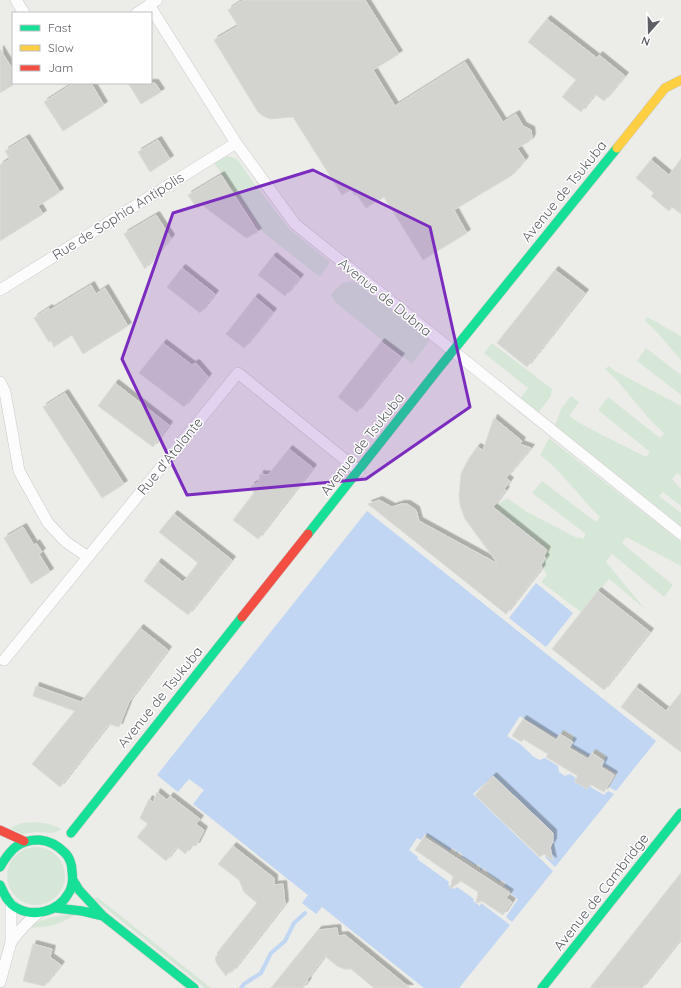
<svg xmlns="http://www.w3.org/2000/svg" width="681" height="988" viewBox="0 0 681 988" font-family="Quicksand,sans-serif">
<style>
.green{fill:#d7e7d7}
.water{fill:#c0d6f2}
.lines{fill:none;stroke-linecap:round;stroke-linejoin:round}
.stream{stroke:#c0d6f2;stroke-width:4}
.building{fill:#d3d3d0;stroke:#dbdbd7;filter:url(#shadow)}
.street-casing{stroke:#c9cac9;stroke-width:12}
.fast-casing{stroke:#c7c8c8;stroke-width:10}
.slow-casing{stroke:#c7c8c8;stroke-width:10}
.jam-casing{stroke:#c7c8c8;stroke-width:10}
.street{stroke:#fcfcfc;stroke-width:11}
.fast{stroke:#16e098;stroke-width:9}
.slow{stroke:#ffcf43;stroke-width:9}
.jam{stroke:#f24e42;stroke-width:9}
.marked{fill:#7b2cbf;fill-opacity:0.2;stroke:#7b2cbf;stroke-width:3;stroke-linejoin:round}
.labels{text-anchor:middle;stroke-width:3;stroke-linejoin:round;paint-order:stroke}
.street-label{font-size:14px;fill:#5d5f64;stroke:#fff}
</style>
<defs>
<filter id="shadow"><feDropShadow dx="3.5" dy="-3.5" stdDeviation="0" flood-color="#0004"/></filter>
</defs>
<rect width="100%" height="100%" fill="#ecece8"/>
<!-- green -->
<path class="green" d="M227,156L237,159L253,182L290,230L330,262L320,277L264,233L214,163Z
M354,281L430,340L412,364L335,302L331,294L342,283Z
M647,317L681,336V360L655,330L645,321Z
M492,343L552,389L551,396L538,413L520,399L528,388L484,353Z
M646,348L681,375V395L637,361Z
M609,366L615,371L681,406V476L677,473L672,479L681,489V506L663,492L659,496L681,513V526L555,425L561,409L571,396L579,402L569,416L581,424L646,457L650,452L598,410L608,397L660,438L664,433L651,421L615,378L605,369Z
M549,438L681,542V566L626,537L622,543L673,585L664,597L612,554L606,562L645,609L609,579L581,612L541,582L547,575L541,565L546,558L544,556L546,549L493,507L507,498L527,512L577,538L579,537L583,539L586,534L532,493L542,481L596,522L600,517C579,497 563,472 540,455Z
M34,822L49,824L60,828L61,830L53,833L36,832L22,834L10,828L22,823Z
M7 876a29 29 0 1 1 58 0a29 29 0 1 1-58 0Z
M97,897L211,988H205L94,899Z
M76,914C61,924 45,929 27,927C43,918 59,915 76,914Z"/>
<!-- water -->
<path class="water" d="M367,511L656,741L616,791L609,787L617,774L602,765L606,756L595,749L589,757L570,746L574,736L564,730L557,738L520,716L507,736L520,744L534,757L540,760L545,758L558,766L559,772L565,776L570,774L576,778L574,781L587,789L589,786L604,795L608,791L614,794L555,867L545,857L547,856L549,858C552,852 552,841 551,835L553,832L493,776L473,794L553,871L512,922L506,917L518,899L510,893L511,891L504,886L506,883L501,880L500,882L487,873V871L483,868L481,871L480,870L481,867L477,864L475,867V865L462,857L463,855L459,852L455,854L457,851L452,848L450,851L425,834L421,840L417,838L409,850L418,857L417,859L449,882L448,885L455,889L457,887L474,899L473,901L480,906L481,903L510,925L459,988H424L322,907L316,914L302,903L308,895L193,804L204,790L189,779L178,792L157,775Z
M536,583L573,613L546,647L509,618Z"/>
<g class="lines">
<!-- stream -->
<path class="stream" d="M241,988L244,984L261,973L271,953L285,941L294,923L305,913"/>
</g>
<!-- building -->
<path class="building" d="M243,0H365L399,54L373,70L395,106L465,62L503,122L516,114L523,126L531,130L532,137L530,141L517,148L525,160L511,176L454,210L467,233L423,260L384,197L366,208L357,195L355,196L351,190L342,195L293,117L270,119L263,116L258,112L214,40L238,26L228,10Z
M547,19L597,58L599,55L625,76L604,101L595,94L581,112L562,97L576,80L528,42Z
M0,49L13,70V85L0,93Z
M74,83H91L104,105L63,131L44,102Z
M128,83H155L161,92L141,104Z
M26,138L60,192L38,206L43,214L0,241V165L10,159L5,151Z
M158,140L170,159L150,172L138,152Z
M681,159V214L672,207L669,211L651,196L654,193L636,178L651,160L669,175Z
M221,175L258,232L246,238L202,205L197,208L188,195Z
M156,215L171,238L145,269L124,234Z
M273,256L300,278L285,296L258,275Z
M182,268L215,294L200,313L167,287Z
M555,270L585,293L527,367L497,343Z
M91,285L96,294L105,288L128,326L83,354L72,335L54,347L51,341L49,342L34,318L49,308L50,310Z
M255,297L273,312L244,348L226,334Z
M381,342L401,357L357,412L338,397Z
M163,343L192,365L196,363L208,377L184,407L139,373Z
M115,383L169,425L153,447L98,406Z
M65,393L124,484L102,498L43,407Z
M494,418L522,441L520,444L531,448L506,478L510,481L504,489L506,490L493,507L547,550L544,556L546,558L541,565L542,568L506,614L368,504L379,500L392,507L401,504H407L416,510L419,521L498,564L465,519L460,505L459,495L461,474L468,460L477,447L483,450Z
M289,449L313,468L258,539L233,520L254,493L251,486L259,482L260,474L268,475Z
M174,514L232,560L188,615L144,581L158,562L183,582L198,563L159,532Z
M23,527L34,545L36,543L42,552L39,554L50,572L31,584L4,538Z
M598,591L650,632L604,690L552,649Z
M140,628L168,650L129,702L119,727L109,724L60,787L32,764L75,711L33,696L36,686L81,702Z
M636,687L666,711L681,693V752L621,707Z
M523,719L556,740L560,734L573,742L569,748L588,759L592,753L604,761L601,767L614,775L604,792L590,784L587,789L574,781L578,776L546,757L548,754L523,739L522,742L512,736Z
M493,776L553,833V842L550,847L553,861L544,854L540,857L475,795Z
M157,792L167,800L170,796L200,819L196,824L204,830L196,846L192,845L185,854L177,847L166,861L137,837L148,824L140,818L149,799L153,802Z
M424,837L510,893L506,898L512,902L503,915L482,901L476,903L478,892L461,881L450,889L453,876L415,850Z
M233,846L274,878V885L283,884L285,904L232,972L230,971L226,976L217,964L215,958L218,954L217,953L257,903L244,892L239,880L218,864Z
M681,873V939L642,988H590Z
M337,928L338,936L345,935L410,988H374L351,969H344L337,966L325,956L307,980L308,981L303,988H271L318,930Z
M33,944L52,949L50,957L61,965L44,986L23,981Z"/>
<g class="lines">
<!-- street casing -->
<g class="street-casing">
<path id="street" d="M16,0L24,13
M149,5L236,143L295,224L681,534
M137,13L157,0
M0,290L236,143
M0,382L5,392L19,471L48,523L66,542L88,557
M4,660L238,373L359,471
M11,942C19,931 27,922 38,913
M0,982L11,942V904"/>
</g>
<!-- fast casing -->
<g class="fast-casing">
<path id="fast" d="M308,534L439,368L617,148
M71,833L242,617
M0,867C10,850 19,839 40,840C50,841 57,845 64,852C69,856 72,864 72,871C73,878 73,887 68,894C58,912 33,918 15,907C7,902 4,893 0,885
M73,880L79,890L103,916L194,988
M56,908L82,911L103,916
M542,988L681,813"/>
</g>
<!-- slow casing -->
<g class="slow-casing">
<path id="slow" d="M617,148L665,88L681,80"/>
</g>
<!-- jam casing -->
<g class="jam-casing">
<path id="jam" d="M242,617L308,534
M0,830L24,841"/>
</g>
<!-- street -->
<use href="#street" class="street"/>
<!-- fast -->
<use href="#fast" class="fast"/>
<!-- slow -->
<use href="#slow" class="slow"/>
<!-- jam -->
<use href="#jam" class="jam"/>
</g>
<!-- marked area -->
<path class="marked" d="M313,170L430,227L470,407L366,479L187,495L122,359L173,213Z"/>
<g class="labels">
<!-- street labels -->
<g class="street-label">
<text transform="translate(564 191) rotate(-51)" y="5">Avenue de Tsukuba</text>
<text transform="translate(118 216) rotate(-32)" y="5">Rue de Sophia Antipolis</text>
<text transform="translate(385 297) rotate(39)" y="5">Avenue de Dubna</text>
<text transform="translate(362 444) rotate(-52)" y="5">Avenue de Tsukuba</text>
<text transform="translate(170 456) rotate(-51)" y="5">Rue d'Atalante</text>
<text transform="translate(160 697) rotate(-51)" y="5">Avenue de Tsukuba</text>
<text transform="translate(601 892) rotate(-52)" y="5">Avenue de Cambridge</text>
</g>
</g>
<!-- legend -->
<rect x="12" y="12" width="140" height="72" fill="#ffffff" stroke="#bebfc1"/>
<rect x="20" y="25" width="20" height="6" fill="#16e098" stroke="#bebfc1"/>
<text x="48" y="32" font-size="12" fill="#5d5f64">Fast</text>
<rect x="20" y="45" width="20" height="6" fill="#ffcf43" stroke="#bebfc1"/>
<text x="48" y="52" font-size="12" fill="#5d5f64">Slow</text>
<rect x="20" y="65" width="20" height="6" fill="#f24e42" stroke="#bebfc1"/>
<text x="48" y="72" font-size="12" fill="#5d5f64">Jam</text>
<!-- north arrow -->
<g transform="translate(649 32) rotate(200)" stroke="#ffffff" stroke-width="3" paint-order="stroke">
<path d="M0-3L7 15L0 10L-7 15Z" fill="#5d5f64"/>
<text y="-6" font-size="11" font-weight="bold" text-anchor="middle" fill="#5d5f64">N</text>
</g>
</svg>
